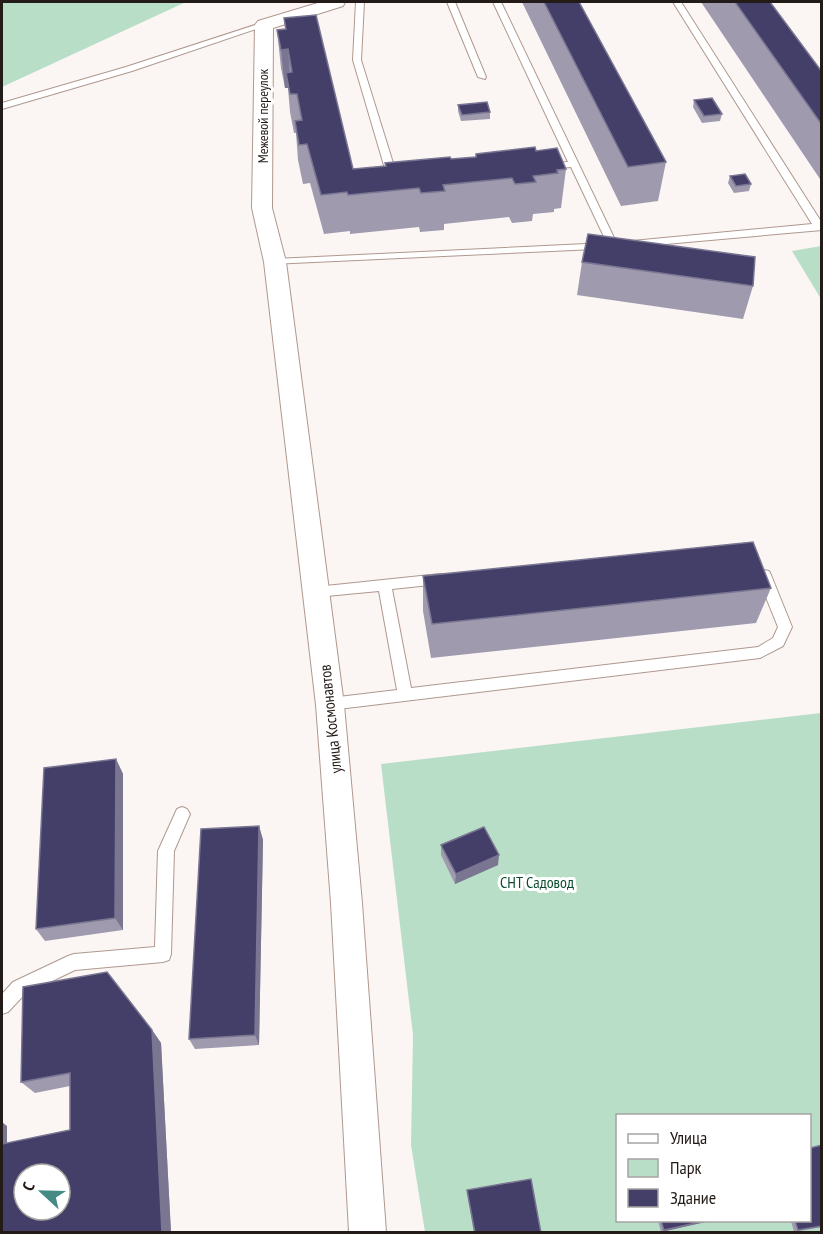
<svg xmlns="http://www.w3.org/2000/svg" width="823" height="1234" viewBox="0 0 823 1234" font-family="'PT Sans Narrow',sans-serif">
<style>
.green{fill:#b8dec7;fill-rule:evenodd}
.lines{fill:none;stroke-linecap:round;stroke-linejoin:round}
.service-casing{stroke:#af988e;stroke-width:2}
.minor-casing{stroke:#af988e;stroke-width:2}
.service{fill:#fff;fill-rule:evenodd}
.minor{fill:#fff;fill-rule:evenodd}
.wall{fill:#9f9aae}
.shaded-wall{fill:#7a7692}
.building{fill:#433f68;stroke:#7a7692;stroke-width:1.5;fill-rule:evenodd}
.labels{text-anchor:middle;stroke-width:6;stroke-linejoin:round;paint-order:stroke}
.far-street-label{font-size:14px;fill:#231b17;stroke:#fff}
.street-label{font-size:16px;fill:#231b17;stroke:#fff}
.park-label{font-size:16px;fill:#0d4c30;stroke:#fff}
</style>
<rect width="100%" height="100%" fill="#fbf6f4"/>
<!-- green -->
<path class="green" d="M2,2H186L2,87Z
M821,246H822L821,299L792,251Z
M821,713V1232H425L411,1145L413,1035L381,764ZM618,1116H810V1220H618Z"/>
<g class="lines">
<!-- service casing -->
<g class="service-casing">
<path id="service" d="M356,2H364L361,60L398,179L393,182L388,179L353,60Z
M447,2H455L486,77L485,79L478,77Z
M493,2H501L618,246L617,248L271,264V260L275,259L607,243L571,167L547,169L542,166L547,163L568,162Z
M673,2H681L822,223V230L632,247L627,244L632,241L812,224Z
M261,23L268,25L132,71L2,109V103L126,67Z
M764,570L769,571L771,575L792,627L783,646L760,658L330,710L325,708L323,704L325,700L330,698L397,690L379,591L316,597L311,596L309,592L311,588L316,587L440,574L445,575L447,579L445,583L440,584L392,589L411,688L758,647L773,638L778,627L757,575L759,571Z
M182,807L187,809L190,814L174,851L171,954L169,960L163,962L75,970L25,994L8,1012L2,1014V994L13,982L68,956L74,954L155,947L158,851L177,809Z"/>
</g>
<!-- minor casing -->
<g class="minor-casing">
<path id="minor" d="M321,2H345L343,6L273,28L272,208L286,262L344,705L362,903L386,1232H349L331,903L316,705L264,262L252,208L255,25L258,21Z"/>
</g>
<!-- service -->
<use href="#service" class="service"/>
<!-- minor -->
<use href="#minor" class="minor"/>
</g>
<!-- wall -->
<path class="wall" d="M522,2H579L666,162L658,201L621,206Z
M701,2H770L822,72V182Z
M284,18L353,169L476,157V154L536,151L566,169L561,208L554,209V212L533,214L532,221L512,223L509,217L444,224V230L420,232L419,227L350,234V231L324,234L310,183L303,184L298,160L296,133H294L290,112L288,88H285L281,68L277,30L285,29Z
M694,100L722,114L720,121L702,123L693,107Z
M458,105L490,112V119L461,121L458,111Z
M730,176L751,184L749,191L734,193L728,183Z
M582,262L753,286L743,319L577,295Z
M423,576L771,588L756,623L431,658L423,611Z
M116,759L123,774V930L45,941L36,929Z
M259,826L263,840L259,1045L195,1049L189,1039Z
M441,845L498,865L455,884L441,855Z
M152,1030L161,1043L171,1233H2L7,1126V1143L70,1130V1086L35,1093L21,1082Z
M822,1145V1227L794,1232L791,1221H810Z
M467,1190L541,1233H474L467,1192Z
M658,1221H710L661,1232Z"/>
<!-- shaded-wall -->
<path class="shaded-wall" d="M288,49L291,87L286,73L288,88H285L281,50Z
M116,759L123,774V930L115,918Z
M259,826L263,840L259,1045L255,1035Z
M499,855L498,865L455,884L456,874Z
M152,1030L161,1043L171,1233H162Z
M2,1122L7,1126V1155L2,1152Z
M705,1221H710L661,1232L664,1230Z"/>
<!-- building -->
<path class="building" d="M544,2H579L666,162L628,167Z
M735,2H770L822,72V125Z
M316,15L353,169L386,166L385,163L450,157L451,159L476,157V154L535,147L536,151L557,148L566,169L557,170L558,173L533,176L536,182L515,184L512,178L443,185L445,191L421,193L419,188L348,195L347,192L321,195L307,144L299,145L295,121L302,120L297,94H290L286,73L292,72L288,49L281,50L277,30L286,29L284,18Z
M712,98L722,114L704,116L694,100Z
M487,102L490,112L462,115L458,105Z
M745,174L751,184L736,186L730,176Z
M588,234L755,257L753,286L582,262Z
M753,542L771,588L432,624L423,576Z
M116,759L115,918L36,929L44,768Z
M259,826L255,1035L189,1039L201,829Z
M484,827L499,855L456,874L441,845Z
M107,972L152,1030L162,1233H2V1144L70,1130V1073L21,1082L23,987ZM24,1174H60V1210H24Z
M822,1145V1226L798,1230L795,1221H810V1148Z
M531,1179L541,1233H475L467,1190Z
M661,1221H705L664,1230Z"/>
<g class="labels">
<!-- far-street labels -->
<g class="far-street-label">
<text transform="translate(263 116) rotate(-90)" y="5">Межевой переулок</text>
</g>
<!-- street labels -->
<g class="street-label">
<text transform="translate(330 719) rotate(-96)" y="6">улица Космонавтов</text>
</g>
<!-- park labels -->
<g class="park-label">
<text x="537" y="888">СНТ Садовод</text>
</g>
</g>
<!-- border -->
<rect width="823" height="1234" fill="none" stroke="#231b17" stroke-width="6"/>
<!-- legend -->
<rect x="616" y="1114" width="195" height="108" fill="#ffffff" stroke="#a7a4a2" stroke-width="1.5"/>
<rect x="628" y="1134" width="30" height="9" fill="#ffffff" stroke="#a7a4a2" stroke-width="1.5"/>
<text x="670" y="1144" font-size="18" fill="#231b17">Улица</text>
<rect x="628" y="1159" width="30" height="18" fill="#b8dec7" stroke="#a7a4a2" stroke-width="1.5"/>
<text x="670" y="1174" font-size="18" fill="#231b17">Парк</text>
<rect x="628" y="1189" width="30" height="18" fill="#433f68" stroke="#a7a4a2" stroke-width="1.5"/>
<text x="670" y="1204" font-size="18" fill="#231b17">Здание</text>
<!-- north arrow -->
<g transform="translate(42 1192) rotate(292)"><circle r="28" fill="#ffffff" stroke="#a7a4a2" stroke-width="1.5"/>
<path d="M0-4.5L10 22L0 15L-10 22Z" fill="#448b86"/>
<text y="-9" font-size="16" font-weight="bold" text-anchor="middle" fill="#231b17">С</text>
</g>
</svg>
